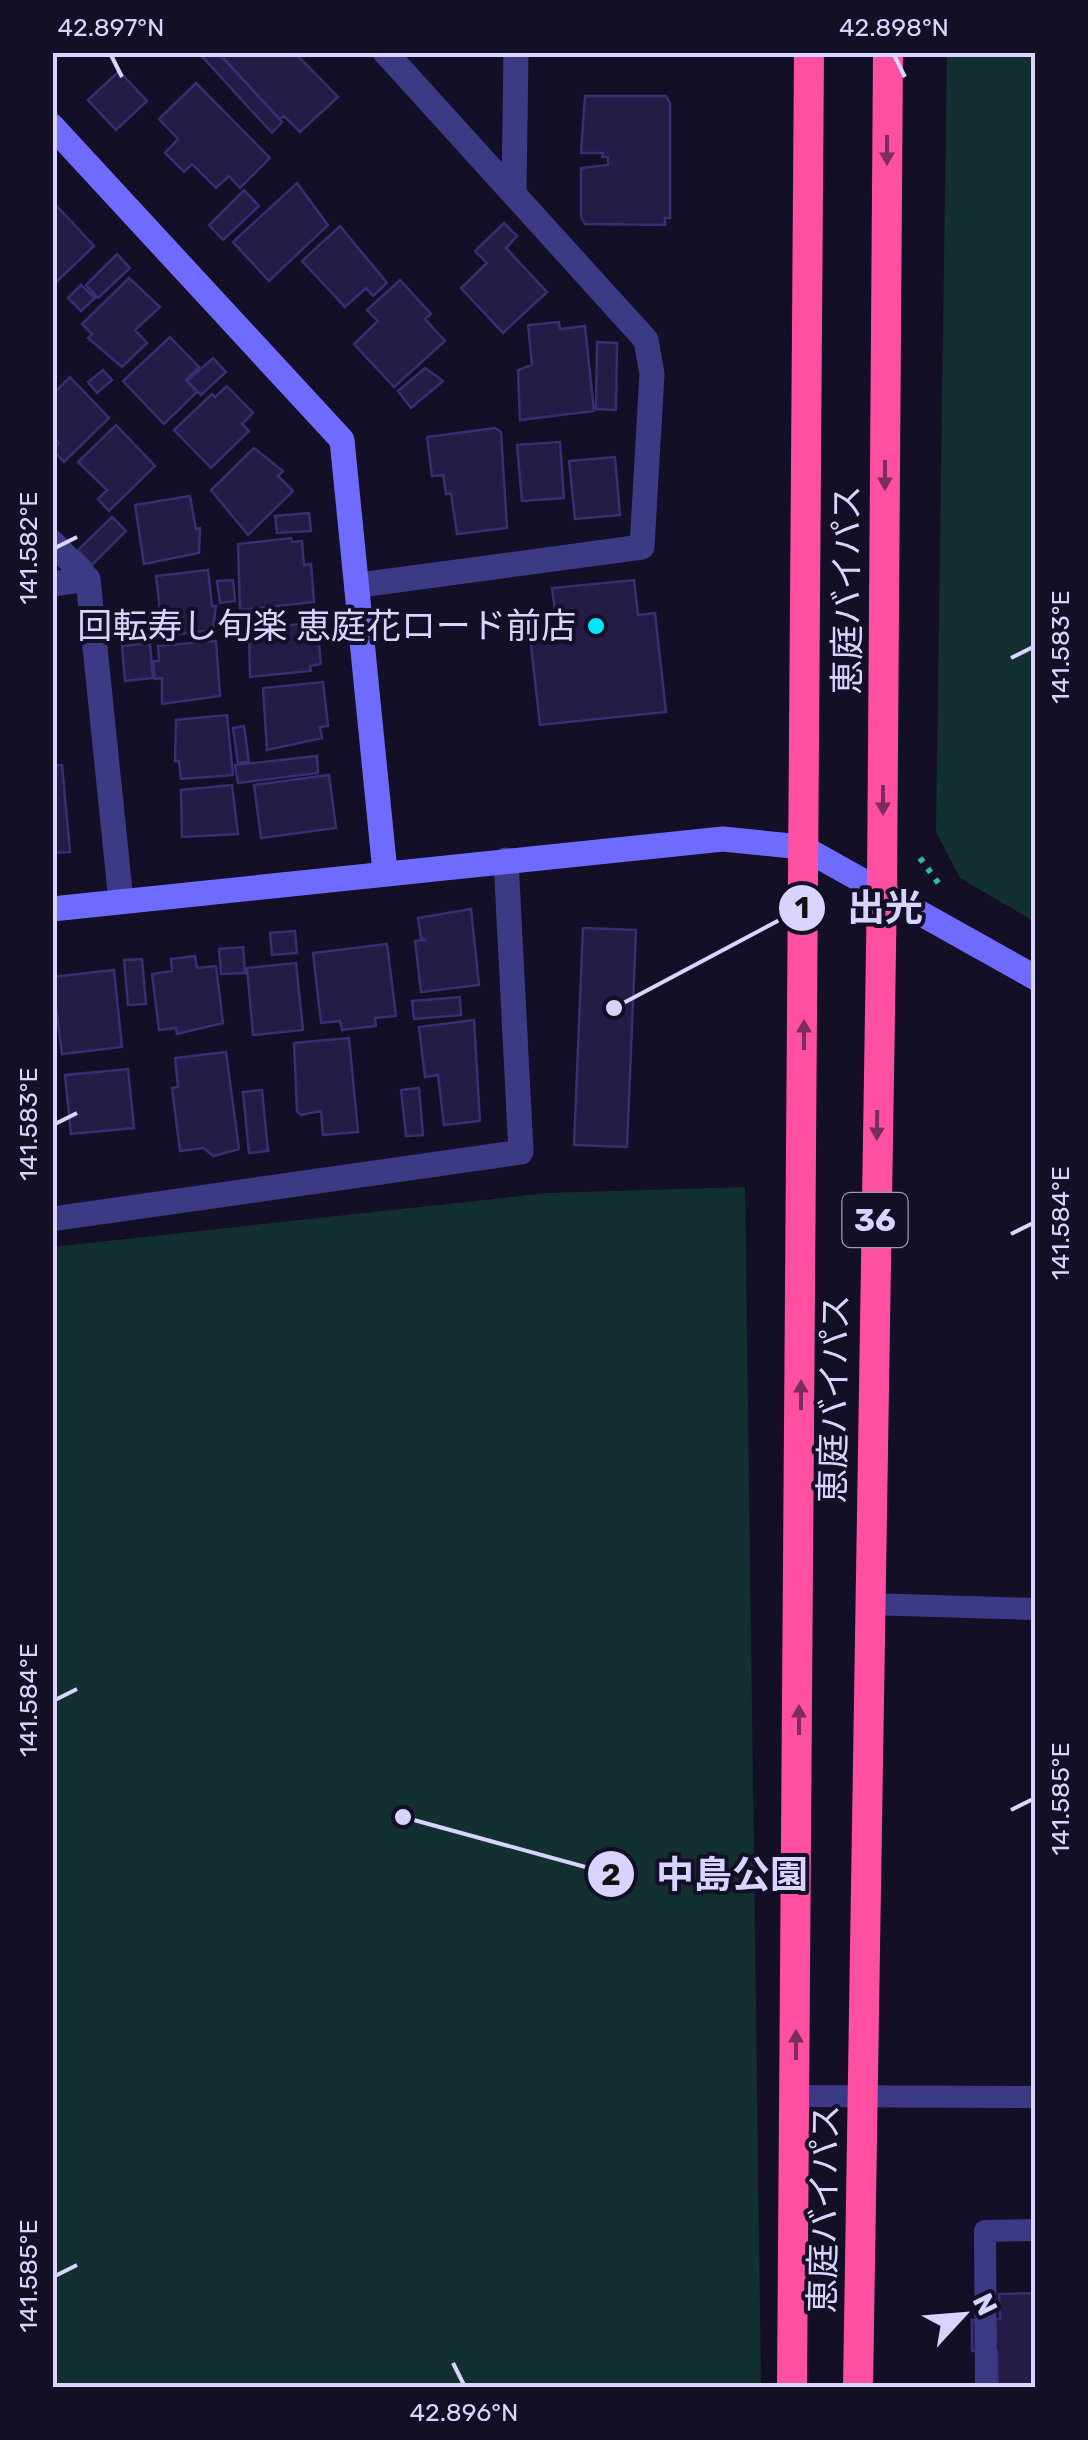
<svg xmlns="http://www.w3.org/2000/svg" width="1088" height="2440" viewBox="0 0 1088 2440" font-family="Rubik,'Noto Sans JP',sans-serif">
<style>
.green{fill:#12302f}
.building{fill:#241b47;stroke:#3b2d73;stroke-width:2.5}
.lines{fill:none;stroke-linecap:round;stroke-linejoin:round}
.path{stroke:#2fb8b0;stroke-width:6;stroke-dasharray:5 8;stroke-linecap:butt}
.lane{stroke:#3d3a85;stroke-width:22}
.street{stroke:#3d3a85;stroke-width:25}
.secondary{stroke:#6f6bff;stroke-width:25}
.highway{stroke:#ff4fa3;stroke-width:30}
.oneway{fill:#7d2c5e}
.ticks{fill:none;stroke:#d9d4ff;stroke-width:4}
.poi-dot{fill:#00e5ff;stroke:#130f26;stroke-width:4}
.labels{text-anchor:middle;stroke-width:8;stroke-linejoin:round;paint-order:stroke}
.shield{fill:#130f26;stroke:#9e99be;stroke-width:2.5}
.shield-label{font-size:32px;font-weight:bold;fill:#d9d4ff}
.street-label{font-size:35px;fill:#d9d4ff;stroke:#130f26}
.poi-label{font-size:35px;fill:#d9d4ff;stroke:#130f26;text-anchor:end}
.leader{fill:none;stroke:#d9d4ff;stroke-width:4}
.callout-dot{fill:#d9d4ff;stroke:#130f26;stroke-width:4}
.mark-label{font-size:30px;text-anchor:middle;font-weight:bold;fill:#111}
.callout-label{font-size:38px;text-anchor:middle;font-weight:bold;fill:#d9d4ff;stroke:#130f26;stroke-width:8;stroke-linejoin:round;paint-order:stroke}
.neatline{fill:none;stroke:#d9d4ff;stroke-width:4}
.ticks-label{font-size:25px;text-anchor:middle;fill:#d9d4ff}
</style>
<rect width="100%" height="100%" fill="#130f26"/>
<!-- green -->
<path class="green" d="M947,53H1035V922L960,878L936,832Z
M745,1187L761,2387H53V1247L548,1193Z"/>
<!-- building -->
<path class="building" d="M198,52H218L282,122L272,133Z
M217,52H302L298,56L338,97L300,132L284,116L280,119Z
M119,71L147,101L116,130L88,100Z
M196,83L270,158L240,188L229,176L216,188L192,164L184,172L165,153L178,139L159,119Z
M585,96H666L670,103V218H665V225L585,224L581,217V168L608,165V157H602L603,153H581Z
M297,183L328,225L269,281L233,242Z
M244,190L259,206L223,240L209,225Z
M54,203L94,246L52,286V205Z
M504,223L517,236L506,248L547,292L503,333L461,288L487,263L475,251Z
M340,226L387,283L373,296L366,288L345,307L302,261Z
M117,254L130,268L98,298L86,285Z
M129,278L160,307L135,330L147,343L122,367L88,338L92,334L82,324Z
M400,280L431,314L425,319L445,341L394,387L354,344L378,321L367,310Z
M81,285L95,298L81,311L68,298Z
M559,322L560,329L585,326L594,411L520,420L518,370L532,365L528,325Z
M170,337L199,367L186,380L197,392L164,424L123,381Z
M597,342L617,343L616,410L596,409Z
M213,358L226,372L201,395L187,381Z
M425,368L443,381L411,408L398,391Z
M103,370L112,380L97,393L88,382Z
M70,377L109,418L64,462L53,450L59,443L52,436V395Z
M227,386L253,413L242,424L249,431L211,468L174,430L212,394L215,397Z
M116,425L155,466L109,511L98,499L107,490L78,462Z
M495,428L501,432L507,528L457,534L451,493L446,494L443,475L432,476L427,437Z
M560,442L564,498L522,501L517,445Z
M254,448L283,471L278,476L293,491L248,535L211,490Z
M615,457L620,515L575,519L569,461Z
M190,496L196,529L200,528L199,553L144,564L135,505Z
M309,513L311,531L277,533L275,516Z
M112,517L126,531L92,565L78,550Z
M291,538L292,542L302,541L304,565L311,564L314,602L240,610L238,544Z
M208,570L212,606H216L213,630L162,636L161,628L150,629L148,612L160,611L156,576Z
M233,580L235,601L220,603L217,581Z
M634,580L638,615L655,613L666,712L540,725L529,628L565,624L564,617L556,618L552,588Z
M301,624L317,626L321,664L310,666L311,671L250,677L249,629Z
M216,641L220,696L162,704V678L155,679L153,661H159L158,646Z
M150,643L153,678L125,681L122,646Z
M323,682L328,726L320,727L322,738L267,750L263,688Z
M227,715L233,775L181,779L179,761H175L176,720Z
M244,726L249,762L238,763L233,728Z
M317,756L318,773L238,783L235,765Z
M62,765L70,852L52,853V766Z
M329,775L336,828L261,838L254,785Z
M232,785L238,834L182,837L181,790Z
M471,909L479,985L421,992L415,941L426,940L421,938L418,918Z
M583,928L636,930L627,1147L574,1145Z
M295,931L297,953L272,955L270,933Z
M387,944L396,1016L375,1018L376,1026L342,1030L340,1021L321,1023L313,953Z
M243,947L245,973L221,974L219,949Z
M195,956L197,968L216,966L223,1023L177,1034L176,1028L159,1030L152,974L172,971L171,959Z
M142,959L146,1004L128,1005L124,960Z
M296,963L303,1030L253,1035L247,968Z
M114,970L122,1047L62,1054L52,977Z
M460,997L461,1015L414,1019L412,1001Z
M474,1020L480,1121L444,1125L438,1075L425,1077L419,1027Z
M349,1038L358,1132L323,1135L321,1111L301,1115L297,1111L294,1043Z
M226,1052L239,1149L213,1156L204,1148L180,1151L172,1088L178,1087L175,1058Z
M128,1069L134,1128L71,1134L65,1075Z
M419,1088L423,1135L406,1136L401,1090Z
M262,1090L268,1151L249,1153L243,1092Z
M1036,2293V2388H998L997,2351H972V2320L1000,2319L999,2294Z"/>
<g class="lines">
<!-- path -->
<path class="path" d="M920,858L939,884"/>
<!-- lane -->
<path class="lane" d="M868,1604L1036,1609
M796,2096L1036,2097
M986,2388L985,2231L1036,2230"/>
<!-- street -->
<path class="street" d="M514,190L516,52
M52,542L88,579L121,901
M52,584L88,579
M360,585L642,547L652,374L646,340L385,52
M52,1219L521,1152L506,860"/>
<!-- secondary -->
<path class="secondary" d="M52,126L342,440L385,872
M52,909L723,839L802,847L1036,978"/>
<!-- highway -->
<path class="highway" d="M792,2388L809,52
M858,2388L882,888L888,52"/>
</g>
<!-- one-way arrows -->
<defs><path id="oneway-solid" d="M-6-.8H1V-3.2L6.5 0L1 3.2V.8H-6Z" transform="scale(2.5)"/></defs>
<g class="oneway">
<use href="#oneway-solid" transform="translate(887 150) rotate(90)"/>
<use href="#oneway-solid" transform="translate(885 475) rotate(90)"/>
<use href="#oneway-solid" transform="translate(883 800) rotate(90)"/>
<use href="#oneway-solid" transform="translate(804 1035) rotate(-90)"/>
<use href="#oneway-solid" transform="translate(877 1125) rotate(91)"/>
<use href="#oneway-solid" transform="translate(801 1395) rotate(-90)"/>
<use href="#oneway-solid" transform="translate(799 1720) rotate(-90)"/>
<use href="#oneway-solid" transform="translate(796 2045) rotate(-90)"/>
</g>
<!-- ticks -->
<path class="ticks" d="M111,55L122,77M894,55L905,77M55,548L77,537M1011,658L1033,647M55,1124L77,1113M1011,1234L1033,1223M55,1700L77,1689M1011,1810L1033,1799M55,2276L77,2265M453,2363L464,2385"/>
<!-- markers -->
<circle class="poi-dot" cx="596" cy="626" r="10"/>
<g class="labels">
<!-- shield labels -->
<rect class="shield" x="842.5" y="1193" width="65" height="54" rx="8"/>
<g class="shield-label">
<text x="875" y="1231">36</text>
</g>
<!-- street labels -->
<g class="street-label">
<text transform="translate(847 590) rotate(-90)" y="12">恵庭バイパス</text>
<text transform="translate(834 1399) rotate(-89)" y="12">恵庭バイパス</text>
<text transform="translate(824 2209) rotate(-89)" y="12">恵庭バイパス</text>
</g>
<!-- poi labels -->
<g class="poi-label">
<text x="576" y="638">回転寿し旬楽 恵庭花ロード前店</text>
</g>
</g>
<!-- callouts -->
<path class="leader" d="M614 1008L802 908M403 1817L611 1874"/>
<g class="callout-dot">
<circle cx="614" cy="1008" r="10"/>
<circle cx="403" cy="1817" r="10"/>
<circle cx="802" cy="908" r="25"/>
<circle cx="611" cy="1874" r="25"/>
</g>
<g class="mark-label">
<text x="802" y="918">1</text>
<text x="611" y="1885">2</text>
</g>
<g class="callout-label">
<text x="885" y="921">出光</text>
<text x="732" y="1888">中島公園</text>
</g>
<!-- border -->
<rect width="1088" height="2440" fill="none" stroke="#130f26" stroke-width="110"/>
<!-- north arrow -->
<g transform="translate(963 2315) rotate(64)" stroke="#130f26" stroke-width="8" paint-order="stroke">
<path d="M0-8L18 38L0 25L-18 38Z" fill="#d9d4ff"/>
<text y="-15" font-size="28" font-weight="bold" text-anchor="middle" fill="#d9d4ff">N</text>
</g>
<rect x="55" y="55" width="978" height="2330" class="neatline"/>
<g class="ticks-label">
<text x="111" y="36">42.897°N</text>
<text x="894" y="36">42.898°N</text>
<text transform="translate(28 548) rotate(-90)" y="9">141.582°E</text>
<text transform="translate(1060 647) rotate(-90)" y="9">141.583°E</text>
<text transform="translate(28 1124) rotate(-90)" y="9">141.583°E</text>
<text transform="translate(1060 1223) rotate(-90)" y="9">141.584°E</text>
<text transform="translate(28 1700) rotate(-90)" y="9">141.584°E</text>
<text transform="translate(1060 1799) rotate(-90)" y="9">141.585°E</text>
<text transform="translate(28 2276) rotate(-90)" y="9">141.585°E</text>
<text x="464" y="2421">42.896°N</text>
</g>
</svg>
